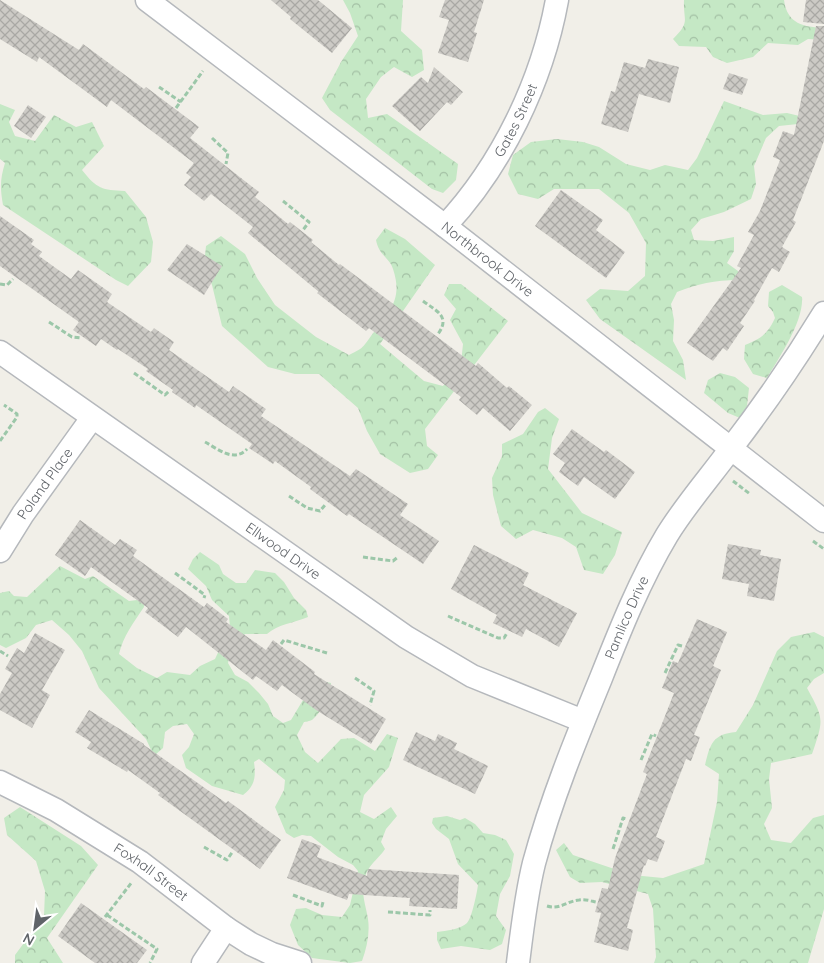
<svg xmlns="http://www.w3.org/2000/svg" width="824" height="963" viewBox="0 0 824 963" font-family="Quicksand,sans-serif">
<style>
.forest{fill:url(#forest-crowns)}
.building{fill:url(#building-cross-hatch)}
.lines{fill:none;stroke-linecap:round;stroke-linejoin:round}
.minor-casing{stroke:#b5b8bc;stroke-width:25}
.path{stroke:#9cc7a9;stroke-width:3;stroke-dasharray:5 2.5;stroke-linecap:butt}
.minor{stroke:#fff;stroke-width:22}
.labels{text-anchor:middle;stroke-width:5;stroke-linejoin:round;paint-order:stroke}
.street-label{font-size:14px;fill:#5f6368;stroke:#fff}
</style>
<defs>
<pattern id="forest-crowns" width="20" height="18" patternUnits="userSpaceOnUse" patternTransform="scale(1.25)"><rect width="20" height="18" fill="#c5e8c5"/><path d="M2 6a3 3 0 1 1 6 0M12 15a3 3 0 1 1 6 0" fill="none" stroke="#a3c0a4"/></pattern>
<pattern id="building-cross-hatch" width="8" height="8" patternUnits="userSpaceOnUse" patternTransform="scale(1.25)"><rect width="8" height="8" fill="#cccac5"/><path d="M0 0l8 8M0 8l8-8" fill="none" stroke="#a9a8a4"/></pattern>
</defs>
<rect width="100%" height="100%" fill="#f1efe8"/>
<!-- forest -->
<path class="forest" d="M343,0H403L401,31L422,50L424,70L412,77L394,67L381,77L366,99L368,118L387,114L458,164L456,180L443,193L432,189L330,110L322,98L341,62L358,36L350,13Z
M684,0H784C787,24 804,27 824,28V40L808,39L798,45L768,43L753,57L727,63L713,57L706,47L679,46L673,39C691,21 683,21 684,0Z
M724,101L763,115L787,113L812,119L798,124L779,126L766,138L754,166L756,184L751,199L724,212L701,219L691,230L694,240L713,241L734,237V251L727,263L738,271V280C715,280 697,284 677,292L671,304L674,320L673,341L683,360L686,380L600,319L586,300L600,289L628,291L645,276L646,243L629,213L599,189H554L538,199L518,194L508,174L513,155L531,142L557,139L583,142L599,147L626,164L650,170L665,165L688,170L697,158Z
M0,104L15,110L9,122L15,136L35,141L54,115L76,127L92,122L104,146L82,170C97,189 102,190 125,191L146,217L153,242L151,262L128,286L116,280L3,205C0,188 0,179 5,163L0,159Z
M385,228L405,239L435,265L380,344L424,381L443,386L461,363L463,344L450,320L456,309L444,295L449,284H461L508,321L425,429L427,446L438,455L428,469L410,473L380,454L367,431L358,408L319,374H295L268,367L222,326L212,285L204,265L206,246L221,236L245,254L257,278L275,305L316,337L349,355C366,347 363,346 374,332C390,310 403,299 393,269C390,258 379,256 376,240Z
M782,285L802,297C804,321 779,358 767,378L753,374L744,359L745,345C761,338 767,335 775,318L773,312L768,306L769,292Z
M720,373L735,377L749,388L747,406L740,418L728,413L704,393L708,380Z
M545,408L559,419L552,438L548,469L582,513L622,532L615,555L603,574L584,570L576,547L562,538L533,530L516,539L501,526L493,495L492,478L502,456V444L523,434L538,412Z
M200,552L219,565L223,574L236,583H246L255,570L275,573L284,582L294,598L306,610L308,617C294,623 278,624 267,634H245L231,652L228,663L235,675L248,682L259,693L268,704L273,716L283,723L291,720L312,685L321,681L331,683C331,694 321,713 312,720C310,721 305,722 304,722L297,735L305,752L318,763L341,739L354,738L375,751L387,734L398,738L389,767L364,795L360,812L374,819L391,807L397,816L386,829L381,842L385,849C377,861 367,865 364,881C361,894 366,906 368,919C370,933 367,947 362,961L350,963L312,958L298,945L290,925L296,909L306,908L322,915L342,917L350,905L358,871L353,865L338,857L311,836L302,835L294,838L286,833L275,807L284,790L285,780L259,759L254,762C256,777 255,786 243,795L212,786L186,768L182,755L189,747L194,734L187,724L173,726L165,732L163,748L154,756L146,739L99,688L82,651L69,635L52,620L36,625L26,638L6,648L0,645V593L9,591L14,596L27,597L60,566L85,579L93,576L129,601L137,600L144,603V607C134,622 123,636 119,654L137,668L157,678L167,672L190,675L200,666L215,659L230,627L229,616L212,600L206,586L188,569L193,559Z
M814,632L824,637V673L814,679L807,688C824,719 824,719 812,754L771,763L769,779L772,808L764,824L771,840L791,843L813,818L824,815V909L808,963H654L656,957L653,909L648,894L602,882L580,883L570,877L556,850L564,843L573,855L632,875L663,878L704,864L717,802L719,774L705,765C710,745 712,734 736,732L753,705L777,651L791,637Z
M20,807L81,846L98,865L47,938L63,963H15V955L44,916L45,891L36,861L7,835L4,818Z
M447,816L460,820L465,818L475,824L483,833L495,835L506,840L514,854L510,876L500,894L496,916L506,930L502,944L490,950L461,946L441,949L437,940V932C446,931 461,929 467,923C472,918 477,892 478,885L458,864L449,839L436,829L432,823L433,818Z"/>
<!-- building -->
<path class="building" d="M0,0L79,50L83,44L144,89L146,87L199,127L190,138L259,192L255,197L288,224L290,222L313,240L311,242L339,265L340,264L476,366L478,363L507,388L509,386L532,405L510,431L483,408L477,415L459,400L461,397L369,328L366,331L317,293L319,292L248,233L253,227L211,194L204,201L184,185L191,177L186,173L194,163L111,100L107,107L39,57L37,62L0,39Z
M271,0H318L352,28L332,53L290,19L291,17Z
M445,0H484L474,32L477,33L468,62L438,53L449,20L439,17Z
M806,0H824V24L803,22Z
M816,26H824V141L793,220L796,222L782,247L790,252L779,272L772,268L754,300L755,301L740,323L744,326L727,351L723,348L713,361L687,343L741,268L737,266L754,235L748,232L760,211L780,160L773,157L783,131L794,135Z
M648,59L679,67L670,103L639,94L628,132L601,124L611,91L615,92L624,62L645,68Z
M434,67L463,92L451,105L447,102L420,131L392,106L421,77L428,83Z
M729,73L748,79L742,95L723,89Z
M28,105L46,117L31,138L14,126Z
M561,190L603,220L596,230L625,252L606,278L535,226Z
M0,216L34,240L31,244L42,252L39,256L71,279L78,270L112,294L107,302L151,332L154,328L174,342L169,350L229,392L233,386L266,409L261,416L350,476L356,469L408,504L400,515L439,541L423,564L349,514L347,516L310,489L311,487L275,461L273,464L249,448L252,444L196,405L195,408L172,392L173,390L146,371L148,369L118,349L117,350L101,339L96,346L73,330L79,322L0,266Z
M187,244L222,266L204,295L167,270Z
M572,429L604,452L606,450L635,472L615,499L584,477L578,486L559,472L565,463L553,454Z
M80,520L115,545L120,539L137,550L133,556L204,607L207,603L228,619L226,622L266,650L273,640L315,672L314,674L386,719L371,744L316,710L282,685L277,691L256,676L253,680L186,627L178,637L145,612L148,608L91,567L85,576L55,555Z
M728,544L761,550L760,555L781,559L774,601L747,596L749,584L722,579Z
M474,545L529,573L523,585L577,613L559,647L526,629L522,637L493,623L497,615L451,589Z
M697,619L727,632L713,666L721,670L694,735L700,737L691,761L686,759L656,837L665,841L657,862L648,859L645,866L644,865L627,928L633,930L628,951L594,942L601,913L595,912L602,888L608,889L615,858L647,774L643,772L674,693L662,688L673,661L678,663Z
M35,633L65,650L42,690L50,695L32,728L0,710V694L12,673L5,669L17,648L24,653Z
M89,710L144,744V745L226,803L228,801L281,840L260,869L158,795L160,793L128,770L127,772L87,748L91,742L75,732Z
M416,732L435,741L438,734L457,743L454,749L488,766L475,794L403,760Z
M302,839L321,846L317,857L367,876L368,869L459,875L457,909L409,906L410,898L349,894L347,900L287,878Z
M81,903L147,950L137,963H95L58,936Z"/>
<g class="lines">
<!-- minor casing -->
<g class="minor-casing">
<g id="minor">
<path id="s1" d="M147,0L445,226L824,521"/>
<path id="s2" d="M445,226C502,165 542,82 557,0"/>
<path id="s3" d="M0,352L406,637L472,676L583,721"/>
<path id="s4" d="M0,551L23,514L92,418"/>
<path id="s5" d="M0,782L56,810L140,862L226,928L251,944L272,954L300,963"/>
<path d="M203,963L226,928"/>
<path id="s6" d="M518,963C522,930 526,895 534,863C551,800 576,739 601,678C620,630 640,580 667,535C686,504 711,476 732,447C765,404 796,359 824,313"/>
</g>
</g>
<!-- path -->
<path class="path" d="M159,87L181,102
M176,108L203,71
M212,138L228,153L226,164
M283,201L309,222L303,230
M0,284L7,285L13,279
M423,301C436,311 451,316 438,334
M49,322L72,337L81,338
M134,373L165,395L170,390
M0,441L17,417V414L4,405
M205,442C218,449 234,463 247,449
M733,481L750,494
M289,496L307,508L320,511L325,505
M813,541L824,549
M363,557L393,561L398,557
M175,573L205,595L204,598
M448,616L498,638H504L507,633
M281,644L284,640L327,653
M0,651L8,656
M665,673L678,645L682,646
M355,678L374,691L370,705
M641,760L652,734L656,736
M204,847L227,860L233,851
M613,849L623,818L627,819
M293,895L322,906L323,902
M547,906C560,910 567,901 579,900C585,899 591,901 596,902
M388,912L430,915V910
M107,915L157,949L150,963
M105,917L132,882"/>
<!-- minor -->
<use href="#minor" class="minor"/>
</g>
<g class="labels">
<!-- street labels -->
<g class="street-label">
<text dy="5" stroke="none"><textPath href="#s2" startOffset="128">Gates Street</textPath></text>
<text dy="5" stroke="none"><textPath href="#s1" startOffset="428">Northbrook Drive</textPath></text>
<text dy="5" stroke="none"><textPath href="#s4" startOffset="81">Poland Place</textPath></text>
<text dy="5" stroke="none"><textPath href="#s3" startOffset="346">Ellwood Drive</textPath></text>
<text dy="5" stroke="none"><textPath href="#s6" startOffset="364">Pamlico Drive</textPath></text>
<text dy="5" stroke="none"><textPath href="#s5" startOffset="176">Foxhall Street</textPath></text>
</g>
</g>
<!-- north arrow -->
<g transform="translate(35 928) rotate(209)" stroke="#ffffff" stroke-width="4" paint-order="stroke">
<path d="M0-4L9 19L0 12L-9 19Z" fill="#5f6368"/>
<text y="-8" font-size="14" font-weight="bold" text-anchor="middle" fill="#5f6368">N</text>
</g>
</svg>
